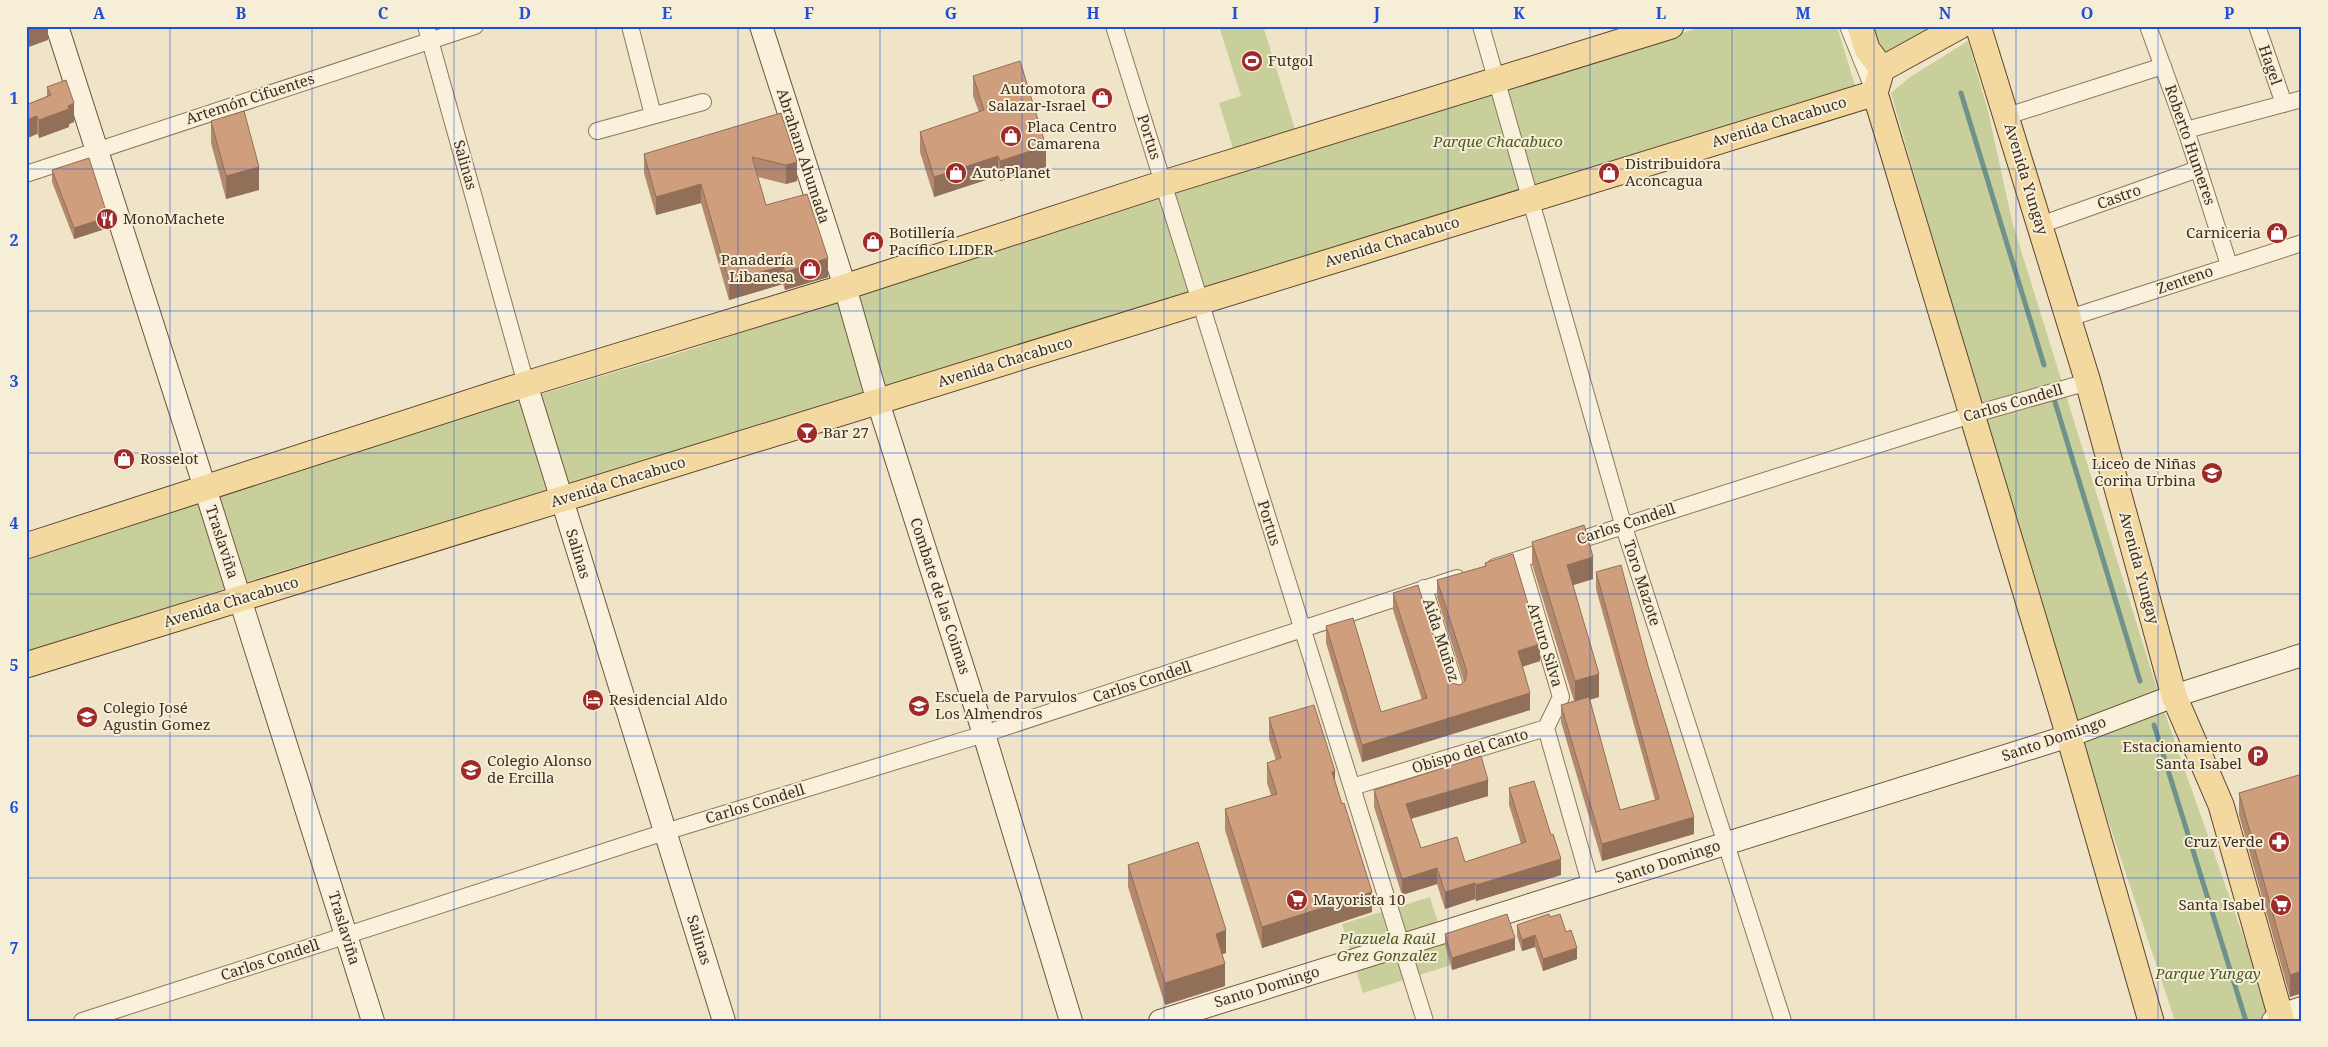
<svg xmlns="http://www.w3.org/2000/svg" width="2328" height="1047" viewBox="0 0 2328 1047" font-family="'Noto Serif',serif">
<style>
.green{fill:#c9cf9b}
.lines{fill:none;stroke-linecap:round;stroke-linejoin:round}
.stream{stroke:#6f938a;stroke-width:5}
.street-casing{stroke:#8d765c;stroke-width:18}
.secondary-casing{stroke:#6f573f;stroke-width:24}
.primary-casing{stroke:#5b4430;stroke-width:27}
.street{stroke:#faf1dc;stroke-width:16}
.secondary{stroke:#faf1dc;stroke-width:22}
.primary{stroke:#f3d9a0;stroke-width:25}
.wall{fill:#b2896c}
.shaded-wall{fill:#916f58}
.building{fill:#cf9f7d;stroke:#916f58}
.grid{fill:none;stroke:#1d4ed8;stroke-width:1;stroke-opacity:0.55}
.labels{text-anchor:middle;stroke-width:4;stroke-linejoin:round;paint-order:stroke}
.poi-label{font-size:15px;fill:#3d2e20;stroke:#f7eed8;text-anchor:start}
.street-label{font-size:15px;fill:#3d2e20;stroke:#f7eed8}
.park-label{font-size:15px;font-style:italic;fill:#4d5a26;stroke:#f7eed8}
.neatline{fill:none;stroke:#1d4ed8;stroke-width:2}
.grid-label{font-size:16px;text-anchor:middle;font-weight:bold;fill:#1d4ed8}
</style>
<rect width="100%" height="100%" fill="#f0e4c8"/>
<!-- green -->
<path class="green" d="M1219,26H1263L1297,135L1235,155L1219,103L1241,96Z
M1705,26H1837L1856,89L236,585L26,653V551L207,493L673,355L1488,89Z
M1868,26H1948L1912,51L1879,55Z
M1968,41L1988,111L2012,221L2161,702L2273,1021H2175L2076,724L1976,390L1891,93L1910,77Z
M1430,897L1451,965L1363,993L1342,924Z"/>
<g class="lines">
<!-- stream -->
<path class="stream" d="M1961,93L2044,365
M2055,402L2140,681
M2154,725L2246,1021"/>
<!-- street casing -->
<g class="street-casing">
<path id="street" d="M426,26L526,384
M630,26L653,115
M1114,26L1425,1021
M1481,26L1623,524L1783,1021
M1848,26L1875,93
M2148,26L2186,130L2229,265
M2257,26L2284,104
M2007,116L2163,66
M2186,130L2302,99
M597,131L703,102
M26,174L475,26
M2040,225L2198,169
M2069,318L2302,243
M1520,559L1561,697L1546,728
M1495,567L1971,415L2088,382
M1424,588L1457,692
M1352,787L1546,728L1591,886
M82,1021L665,832L984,734L1457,578"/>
</g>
<!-- secondary casing -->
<g class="secondary-casing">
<path id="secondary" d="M57,26L205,488L373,1021
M761,26L845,287L878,402L984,734L1071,1021
M526,384L724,1021
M1160,1021L2069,736L2174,696L2302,655
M2273,1021L2281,1015L2302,1008"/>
</g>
<!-- primary casing -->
<g class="primary-casing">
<path id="primary" d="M1860,26L1867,49L1882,69
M1978,26L2088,382L2174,696L2221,805L2282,1021
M1875,93L2069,736L2151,1021
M1875,93L1882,69L1960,26
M26,546L526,384L845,287L1164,183L1671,26
M26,665L1875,93"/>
</g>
<!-- street -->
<use href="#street" class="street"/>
<!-- secondary -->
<use href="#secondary" class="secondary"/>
<!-- primary -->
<use href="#primary" class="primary"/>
</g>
<!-- wall -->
<path class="wall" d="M973,76L1046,167L1000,181L998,176L934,197L920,152V132L979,112L973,96Z
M47,87L74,122L69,124V127L39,138L26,105L47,96Z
M781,113L797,181L786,184L758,177L766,205L828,277L785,290L783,284L729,300L701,203L656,215L644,173V154Z
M211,121L259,190L226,199L211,143Z
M52,170L108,228L74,239L52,182Z
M1532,542L1593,579L1573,585L1599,697L1589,700L1620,810L1655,800L1596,589V572L1648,666L1694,834L1602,861L1561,722V705L1574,701L1532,564Z
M1485,563L1540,661L1522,667L1530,710L1362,762L1326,643V626L1381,712L1422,700L1393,610V593L1451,683L1460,685L1464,682L1437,597V580L1485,566Z
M1269,718L1335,781L1372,912L1262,948L1225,830V809L1271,795L1267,783V763L1276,760L1269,739Z
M2302,774V993L2290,997L2239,815V793Z
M1509,788L1561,875L1476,901L1475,899L1445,909L1437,884L1402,895L1374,807V790L1488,796L1411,819L1421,848L1465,862L1521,844L1509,805Z
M1128,865L1226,953L1222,954L1225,986L1165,1005L1128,887Z
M1550,917L1566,932L1577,959L1543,971L1535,947L1522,951L1517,936V925Z
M1445,934L1515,950L1452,970L1445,945Z"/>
<!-- shaded-wall -->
<path class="shaded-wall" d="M36,26H48V40L26,48V29Z
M74,103V122L69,124V127L39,138V120Z
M37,116V134L26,139V120Z
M1046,146V167L1000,181V161Z
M998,156V176L934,197V177Z
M797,162V181L786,184V165Z
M259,167V190L226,199V176Z
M701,184V203L656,215V197Z
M108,217V228L74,239V228Z
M828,258V277L785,290V272Z
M783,266V284L729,300V281Z
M1593,557V579L1567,587V565Z
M1540,644V661L1518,668V651Z
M1599,674V697L1575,704V681Z
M1530,693V710L1362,762V745Z
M1335,771V792L1332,772Z
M1488,780V796L1406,820V804Z
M1694,817V834L1602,861V844Z
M1561,859V875L1476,901V885Z
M1437,868V884L1402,895V879Z
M1475,883V899L1445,909V892Z
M1372,892V912L1262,948V927Z
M1226,930V953L1216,956V934Z
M1535,935V947L1522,951V940Z
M1515,938V950L1452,970V958Z
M1577,948V959L1543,971V959Z
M1225,964V986L1165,1005V983Z
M2302,971V993L2290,997V975Z"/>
<!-- building -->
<path class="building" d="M26,26H36L26,29Z
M1020,61L1046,146L1000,161L998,156L934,177L920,132L984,110L973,76Z
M66,80L74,103L68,106L69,109L39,120L37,116L26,120V105L51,95L47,87Z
M244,111L259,167L226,176L211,121Z
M781,113L797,162L786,165L752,157L766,205L807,194L828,258L785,272L783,266L729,281L701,184L656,197L644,154Z
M89,158L108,217L74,228L52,170Z
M1584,525L1593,557L1567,565L1599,674L1575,681L1532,542Z
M1513,554L1540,644L1518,651L1530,693L1362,745L1326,626L1353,618L1381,712L1427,698L1393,593L1418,585L1447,678L1451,683L1460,685L1465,681L1467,672L1437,580L1486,566L1485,563Z
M1621,565L1648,666L1694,817L1602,844L1561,705L1589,697L1620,810L1659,799L1596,572Z
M1314,705L1335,771L1332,772L1342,804L1344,803L1372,892L1262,927L1225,809L1277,794L1267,763L1281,758L1269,718Z
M1481,756L1488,780L1406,804L1421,848L1457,837L1465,862L1526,842L1509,788L1534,781L1551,835L1553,834L1561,859L1476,885L1475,883L1445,892L1437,868L1402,879L1374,790Z
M2302,774V971L2290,975L2239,793Z
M1198,842L1226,930L1216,934L1225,964L1165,983L1128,865Z
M1507,914L1515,938L1452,958L1445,934Z
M1549,914L1550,917L1560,914L1566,932L1571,930L1577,948L1543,959L1535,935L1522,940L1517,925Z"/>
<!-- grid -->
<path class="grid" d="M170,26V1021M312,26V1021M454,26V1021M596,26V1021M738,26V1021M880,26V1021M1022,26V1021M1164,26V1021M1306,26V1021M1448,26V1021M1590,26V1021M1732,26V1021M1874,26V1021M2016,26V1021M2158,26V1021M26,169H2302M26,311H2302M26,453H2302M26,594H2302M26,736H2302M26,878H2302"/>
<!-- icons -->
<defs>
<g id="stadium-disc" transform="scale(1.125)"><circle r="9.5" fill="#9e2a2b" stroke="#f7eed8"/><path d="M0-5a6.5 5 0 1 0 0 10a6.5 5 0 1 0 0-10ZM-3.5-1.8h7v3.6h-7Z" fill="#fff"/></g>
<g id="shop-disc" transform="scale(1.125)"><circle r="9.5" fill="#9e2a2b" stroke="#f7eed8"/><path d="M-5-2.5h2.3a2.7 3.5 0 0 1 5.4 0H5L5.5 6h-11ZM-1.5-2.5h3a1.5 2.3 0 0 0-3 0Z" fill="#fff"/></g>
<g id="restaurant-disc" transform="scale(1.125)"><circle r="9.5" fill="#9e2a2b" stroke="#f7eed8"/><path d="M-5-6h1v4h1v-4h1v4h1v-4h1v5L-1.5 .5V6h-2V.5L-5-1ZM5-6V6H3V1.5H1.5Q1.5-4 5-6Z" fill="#fff"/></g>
<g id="bar-disc" transform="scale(1.125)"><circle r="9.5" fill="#9e2a2b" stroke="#f7eed8"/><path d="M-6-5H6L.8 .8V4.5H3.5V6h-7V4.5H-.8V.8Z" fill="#fff"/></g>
<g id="school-disc" transform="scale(1.125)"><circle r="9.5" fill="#9e2a2b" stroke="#f7eed8"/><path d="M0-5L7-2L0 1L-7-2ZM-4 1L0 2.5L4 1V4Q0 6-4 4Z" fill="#fff"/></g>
<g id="hotel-disc" transform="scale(1.125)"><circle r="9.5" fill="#9e2a2b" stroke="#f7eed8"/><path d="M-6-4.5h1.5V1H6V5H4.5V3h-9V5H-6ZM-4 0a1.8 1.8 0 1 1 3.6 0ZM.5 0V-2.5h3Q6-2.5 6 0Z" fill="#fff"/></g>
<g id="parking-disc" transform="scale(1.125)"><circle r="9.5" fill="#9e2a2b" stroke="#f7eed8"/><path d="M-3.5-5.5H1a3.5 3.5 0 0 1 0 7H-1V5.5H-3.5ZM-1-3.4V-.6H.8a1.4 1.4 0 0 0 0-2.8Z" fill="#fff"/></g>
<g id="pharmacy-disc" transform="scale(1.125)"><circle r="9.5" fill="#9e2a2b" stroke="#f7eed8"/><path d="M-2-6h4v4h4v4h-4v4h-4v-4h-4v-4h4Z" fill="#fff"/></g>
<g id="supermarket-disc" transform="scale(1.125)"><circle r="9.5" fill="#9e2a2b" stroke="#f7eed8"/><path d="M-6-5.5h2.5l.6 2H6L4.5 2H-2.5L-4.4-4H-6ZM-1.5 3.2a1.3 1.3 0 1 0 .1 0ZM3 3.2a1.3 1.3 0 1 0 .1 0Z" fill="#fff"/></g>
</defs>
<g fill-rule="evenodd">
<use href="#stadium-disc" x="1252" y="61"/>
<use href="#shop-disc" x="1102" y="98"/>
<use href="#shop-disc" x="1011" y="136"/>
<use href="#shop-disc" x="956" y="173"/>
<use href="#shop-disc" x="1609" y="173"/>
<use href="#restaurant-disc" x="107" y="219"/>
<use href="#shop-disc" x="2277" y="233"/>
<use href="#shop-disc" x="873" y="242"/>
<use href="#shop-disc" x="810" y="269"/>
<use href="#bar-disc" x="807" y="433"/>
<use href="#shop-disc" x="124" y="459"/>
<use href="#school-disc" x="2212" y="473"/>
<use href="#hotel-disc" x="593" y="700"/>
<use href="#school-disc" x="919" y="706"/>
<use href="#school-disc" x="87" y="717"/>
<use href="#parking-disc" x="2258" y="756"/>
<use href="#school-disc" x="471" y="770"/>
<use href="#pharmacy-disc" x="2279" y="842"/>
<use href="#supermarket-disc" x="1297" y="900"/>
<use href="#supermarket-disc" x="2281" y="905"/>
</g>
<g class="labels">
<!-- poi labels -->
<g class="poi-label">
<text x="1268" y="66">Futgol</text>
<text x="1086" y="94" text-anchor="end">Automotora<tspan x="1086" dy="17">Salazar-Israel</tspan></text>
<text x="1027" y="132">Placa Centro<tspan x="1027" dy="17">Camarena</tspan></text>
<text x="1625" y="169">Distribuidora<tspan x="1625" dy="17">Aconcagua</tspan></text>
<text x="972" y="178">AutoPlanet</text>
<text x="123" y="224">MonoMachete</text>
<text x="889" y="238">Botillería<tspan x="889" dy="17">Pacífico LIDER</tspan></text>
<text x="2261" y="238" text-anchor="end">Carniceria</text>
<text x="794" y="265" text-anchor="end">Panadería<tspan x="794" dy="17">Libanesa</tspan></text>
<text x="823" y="438">Bar 27</text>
<text x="140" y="464">Rosselot</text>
<text x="2196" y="469" text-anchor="end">Liceo de Niñas<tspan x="2196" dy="17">Corina Urbina</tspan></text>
<text x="935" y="702">Escuela de Parvulos<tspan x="935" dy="17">Los Almendros</tspan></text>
<text x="609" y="705">Residencial Aldo</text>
<text x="103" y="713">Colegio José<tspan x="103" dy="17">Agustin Gomez</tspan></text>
<text x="2242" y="752" text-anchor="end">Estacionamiento<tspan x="2242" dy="17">Santa Isabel</tspan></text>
<text x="487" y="766">Colegio Alonso<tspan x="487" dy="17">de Ercilla</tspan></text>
<text x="2263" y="847" text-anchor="end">Cruz Verde</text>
<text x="1313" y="905">Mayorista 10</text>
<text x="2265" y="910" text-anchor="end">Santa Isabel</text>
</g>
<!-- street labels -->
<g class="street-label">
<text transform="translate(2270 65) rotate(71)" y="5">Hagel</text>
<text transform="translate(250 99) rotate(-18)" y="5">Artemón Cifuentes</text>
<text transform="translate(1779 122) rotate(-17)" y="5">Avenida Chacabuco</text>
<text transform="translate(1149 137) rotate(72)" y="5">Portus</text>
<text transform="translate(2190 145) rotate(71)" y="5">Roberto Humeres</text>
<text transform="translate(803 156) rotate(72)" y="5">Abraham Ahumada</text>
<text transform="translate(465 165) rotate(74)" y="5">Salinas</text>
<text transform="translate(2026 179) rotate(73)" y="5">Avenida Yungay</text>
<text transform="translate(2119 197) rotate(-20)" y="5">Castro</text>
<text transform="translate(1392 242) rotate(-17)" y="5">Avenida Chacabuco</text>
<text transform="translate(2185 280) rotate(-19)" y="5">Zenteno</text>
<text transform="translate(1005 362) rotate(-17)" y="5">Avenida Chacabuco</text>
<text transform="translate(2013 403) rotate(-16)" y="5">Carlos Condell</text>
<text transform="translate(618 482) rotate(-17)" y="5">Avenida Chacabuco</text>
<text transform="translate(1269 523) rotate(73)" y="5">Portus</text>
<text transform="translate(1626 524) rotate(-18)" y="5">Carlos Condell</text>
<text transform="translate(222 542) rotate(72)" y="5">Traslaviña</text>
<text transform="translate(578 554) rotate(73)" y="5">Salinas</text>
<text transform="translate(2139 568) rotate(75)" y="5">Avenida Yungay</text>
<text transform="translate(1642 583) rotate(72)" y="5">Toro Mazote</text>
<text transform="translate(940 596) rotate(72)" y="5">Combate de las Coimas</text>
<text transform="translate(231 602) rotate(-17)" y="5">Avenida Chacabuco</text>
<text transform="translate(1441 640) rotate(72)" y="5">Aida Muñoz</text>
<text transform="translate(1545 645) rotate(73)" y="5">Arturo Silva</text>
<text transform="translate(1142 682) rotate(-18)" y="5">Carlos Condell</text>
<text transform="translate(2054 739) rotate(-19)" y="5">Santo Domingo</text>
<text transform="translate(1470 751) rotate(-17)" y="5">Obispo del Canto</text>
<text transform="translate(755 804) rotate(-17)" y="5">Carlos Condell</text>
<text transform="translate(1668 862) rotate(-18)" y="5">Santo Domingo</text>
<text transform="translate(344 928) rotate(73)" y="5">Traslaviña</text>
<text transform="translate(699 940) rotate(73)" y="5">Salinas</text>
<text transform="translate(270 960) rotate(-18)" y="5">Carlos Condell</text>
<text transform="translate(1267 987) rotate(-17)" y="5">Santo Domingo</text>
</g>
<!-- park labels -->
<g class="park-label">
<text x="1498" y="147">Parque Chacabuco</text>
<text x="1387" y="944">Plazuela Raúl<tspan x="1387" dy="17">Grez Gonzalez</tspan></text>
<text x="2208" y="979">Parque Yungay</text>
</g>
</g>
<!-- border -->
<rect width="2328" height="1047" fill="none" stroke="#f7eed8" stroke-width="55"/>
<rect x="28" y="28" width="2272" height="992" class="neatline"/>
<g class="grid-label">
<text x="99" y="19">A</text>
<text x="241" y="19">B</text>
<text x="383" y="19">C</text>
<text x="525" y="19">D</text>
<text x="667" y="19">E</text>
<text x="809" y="19">F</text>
<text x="951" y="19">G</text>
<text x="1093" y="19">H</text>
<text x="1235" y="19">I</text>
<text x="1377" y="19">J</text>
<text x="1519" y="19">K</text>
<text x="1661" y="19">L</text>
<text x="1803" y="19">M</text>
<text x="1945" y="19">N</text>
<text x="2087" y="19">O</text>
<text x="2229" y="19">P</text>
<text x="14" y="104">1</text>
<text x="14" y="246">2</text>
<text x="14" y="387">3</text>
<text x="14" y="529">4</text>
<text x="14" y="671">5</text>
<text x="14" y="813">6</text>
<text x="14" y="954">7</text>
</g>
</svg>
